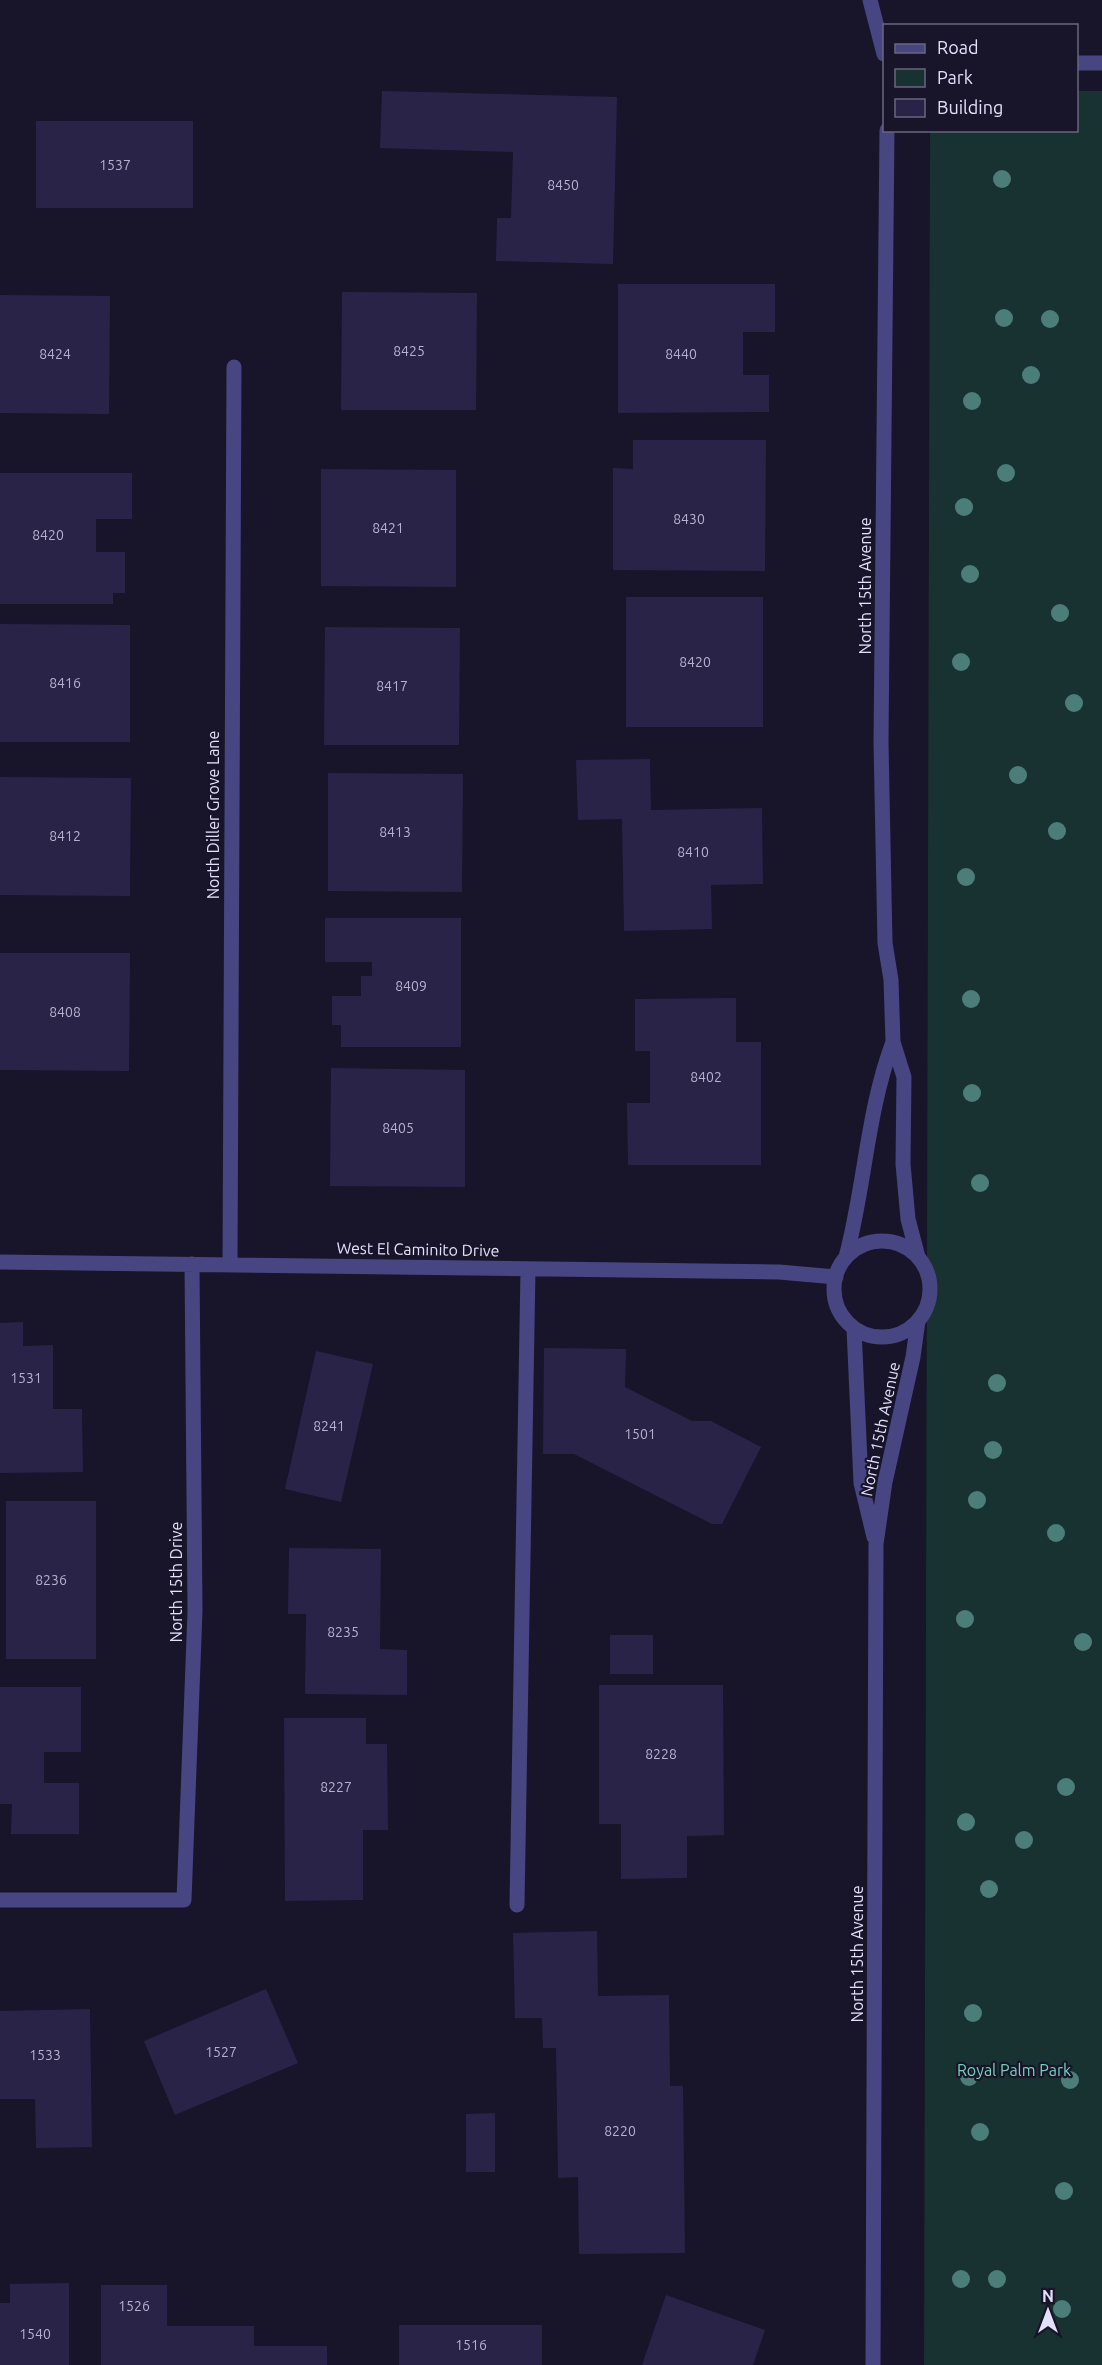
<svg xmlns="http://www.w3.org/2000/svg" width="1102" height="2365" viewBox="0 0 1102 2365" font-family="Ubuntu,sans-serif">
<style>
.green{fill:#183231}
.building{fill:#2a2348}
.lines{fill:none;stroke-linecap:round;stroke-linejoin:round}
.minor{stroke:#474582;stroke-width:15}
.tree{fill:#4b7d79}
.labels{text-anchor:middle;stroke-width:4.5;stroke-linejoin:round;paint-order:stroke}
.number-label{font-size:14px;fill:#b5b1ce}
.street-label{font-size:16px;fill:#e3e0fb;stroke:#181429}
.park-label{font-size:16px;fill:#74d3bb;stroke:#181429}
</style>
<rect width="100%" height="100%" fill="#181429"/>
<!-- green -->
<path class="green" d="M1077,91H1102V2365H924L930,131L1076,130Z"/>
<!-- building -->
<path class="building" d="M382,91L617,97L613,264L496,261L497,218H511L513,152L380,148Z
M36,121H193V208H36Z
M618,284H775V332H743V375H769V412L618,413Z
M342,292L477,293L476,410H341Z
M0,295L110,296L109,414L0,413Z
M633,440H766L765,571L613,570V468L633,469Z
M321,469L456,470V587L321,586Z
M0,473H132V519H96V552H125V593H113V604H0Z
M626,597H763V727H626Z
M0,624L130,625V742H0Z
M325,627L460,628L459,745H324Z
M650,759L651,810L762,808L763,884L711,885L712,929L624,931L622,819L578,820L576,760Z
M328,773L463,774L462,892L328,891Z
M0,777L131,778L130,896L0,895Z
M325,918H461V1047H341V1025H332V996H361V976H372V962H325Z
M0,953H130L129,1071L0,1070Z
M736,998V1042H761V1165H628L627,1103H650V1051H635V999Z
M331,1068L465,1070V1187L330,1186Z
M23,1322V1346L53,1345V1409H82L83,1472L0,1473V1323Z
M544,1348L626,1349L625,1387L692,1421H711L761,1447L722,1524H712L574,1454H543Z
M316,1351L373,1364L341,1502L285,1489Z
M6,1501H96V1659H6Z
M289,1548L381,1549L380,1649L407,1650V1695L305,1694L306,1614H288Z
M610,1635H653V1674H610Z
M599,1685H723L724,1835L687,1836V1878L621,1879V1824H599Z
M0,1687H81V1752H44V1783H79V1834H11L12,1804H0Z
M284,1718H366V1744H387L388,1830H363V1900L285,1901Z
M597,1931L598,1996L669,1995L670,2086H683L685,2253L579,2254L578,2177L558,2178L556,2048H543L542,2018H515L513,1933Z
M266,1989L298,2063L175,2115L144,2041Z
M90,2009L92,2147L36,2148L35,2099H0V2011Z
M495,2113V2172H466V2114Z
M69,2283V2365H0V2303H10V2284Z
M101,2285H167V2326H254V2346H327V2365H101Z
M666,2295L765,2330L753,2365H642Z
M399,2325H542V2365H399Z"/>
<g class="lines">
<!-- minor -->
<path class="minor" d="M870,0L884,54
M1076,63H1102
M887,130L881,742L885,943L891,980L893,1042L904,1077L903,1164L908,1219L918,1257
M834 1289a48 48 0 1 1 96 0a48 48 0 1 1-96 0Z
M846,1257C865,1186 867,1111 893,1042
M0,1262L779,1272L836,1277
M230,1264L234,367
M854,1329L861,1483L874,1537
M0,1900H184L195,1611L192,1264
M517,1905L528,1269
M873,2365L876,1544L885,1482L913,1357L918,1321"/>
</g>
<!-- trees -->
<g class="tree">
<circle cx="1002" cy="179" r="9"/>
<circle cx="1004" cy="318" r="9"/>
<circle cx="1050" cy="319" r="9"/>
<circle cx="1031" cy="375" r="9"/>
<circle cx="972" cy="401" r="9"/>
<circle cx="1006" cy="473" r="9"/>
<circle cx="964" cy="507" r="9"/>
<circle cx="970" cy="574" r="9"/>
<circle cx="1060" cy="613" r="9"/>
<circle cx="961" cy="662" r="9"/>
<circle cx="1074" cy="703" r="9"/>
<circle cx="1018" cy="775" r="9"/>
<circle cx="1057" cy="831" r="9"/>
<circle cx="966" cy="877" r="9"/>
<circle cx="971" cy="999" r="9"/>
<circle cx="972" cy="1093" r="9"/>
<circle cx="980" cy="1183" r="9"/>
<circle cx="997" cy="1383" r="9"/>
<circle cx="993" cy="1450" r="9"/>
<circle cx="977" cy="1500" r="9"/>
<circle cx="1056" cy="1533" r="9"/>
<circle cx="965" cy="1619" r="9"/>
<circle cx="1083" cy="1642" r="9"/>
<circle cx="1066" cy="1787" r="9"/>
<circle cx="966" cy="1822" r="9"/>
<circle cx="1024" cy="1840" r="9"/>
<circle cx="989" cy="1889" r="9"/>
<circle cx="973" cy="2013" r="9"/>
<circle cx="969" cy="2077" r="9"/>
<circle cx="1070" cy="2080" r="9"/>
<circle cx="980" cy="2132" r="9"/>
<circle cx="1064" cy="2191" r="9"/>
<circle cx="961" cy="2279" r="9"/>
<circle cx="997" cy="2279" r="9"/>
<circle cx="1062" cy="2309" r="9"/>
</g>
<g class="labels">
<!-- number labels -->
<g class="number-label">
<text x="115" y="170">1537</text>
<text x="563" y="190">8450</text>
<text x="409" y="356">8425</text>
<text x="55" y="359">8424</text>
<text x="681" y="359">8440</text>
<text x="689" y="524">8430</text>
<text x="388" y="533">8421</text>
<text x="48" y="540">8420</text>
<text x="695" y="667">8420</text>
<text x="65" y="688">8416</text>
<text x="392" y="691">8417</text>
<text x="395" y="837">8413</text>
<text x="65" y="841">8412</text>
<text x="693" y="857">8410</text>
<text x="411" y="991">8409</text>
<text x="65" y="1017">8408</text>
<text x="706" y="1082">8402</text>
<text x="398" y="1133">8405</text>
<text x="26" y="1383">1531</text>
<text x="329" y="1431">8241</text>
<text x="640" y="1439">1501</text>
<text x="51" y="1585">8236</text>
<text x="343" y="1637">8235</text>
<text x="661" y="1759">8228</text>
<text x="336" y="1792">8227</text>
<text x="221" y="2057">1527</text>
<text x="45" y="2060">1533</text>
<text x="620" y="2136">8220</text>
<text x="134" y="2311">1526</text>
<text x="35" y="2339">1540</text>
<text x="471" y="2350">1516</text>
</g>
<!-- street labels -->
<g class="street-label">
<text transform="translate(865 586) rotate(-90)" y="6">North 15th Avenue</text>
<text transform="translate(213 815) rotate(-90)" y="6">North Diller Grove Lane</text>
<text transform="translate(418 1249) rotate(1)" y="6">West El Caminito Drive</text>
<text transform="translate(880 1429) rotate(-78)" y="6">North 15th Avenue</text>
<text transform="translate(176 1582) rotate(-90)" y="6">North 15th Drive</text>
<text transform="translate(857 1954) rotate(-90)" y="6">North 15th Avenue</text>
</g>
<!-- park labels -->
<g class="park-label">
<text x="1014" y="2076">Royal Palm Park</text>
</g>
</g>
<!-- legend -->
<rect x="883" y="24" width="195" height="108" fill="#181429" stroke="#69667d" stroke-width="1.5"/>
<rect x="895" y="44" width="30" height="9" fill="#474582" stroke="#69667d" stroke-width="1.5"/>
<text x="937" y="54" font-size="18" fill="#e3e0fb">Road</text>
<rect x="895" y="69" width="30" height="18" fill="#183231" stroke="#69667d" stroke-width="1.5"/>
<text x="937" y="84" font-size="18" fill="#e3e0fb">Park</text>
<rect x="895" y="99" width="30" height="18" fill="#2a2348" stroke="#69667d" stroke-width="1.5"/>
<text x="937" y="114" font-size="18" fill="#e3e0fb">Building</text>
<!-- north arrow -->
<g transform="translate(1048 2311)" stroke="#181429" stroke-width="4.5" paint-order="stroke">
<path d="M0-4.5L10 22L0 15L-10 22Z" fill="#e3e0fb"/>
<text y="-9" font-size="16" font-weight="bold" text-anchor="middle" fill="#e3e0fb">N</text>
</g>
</svg>
